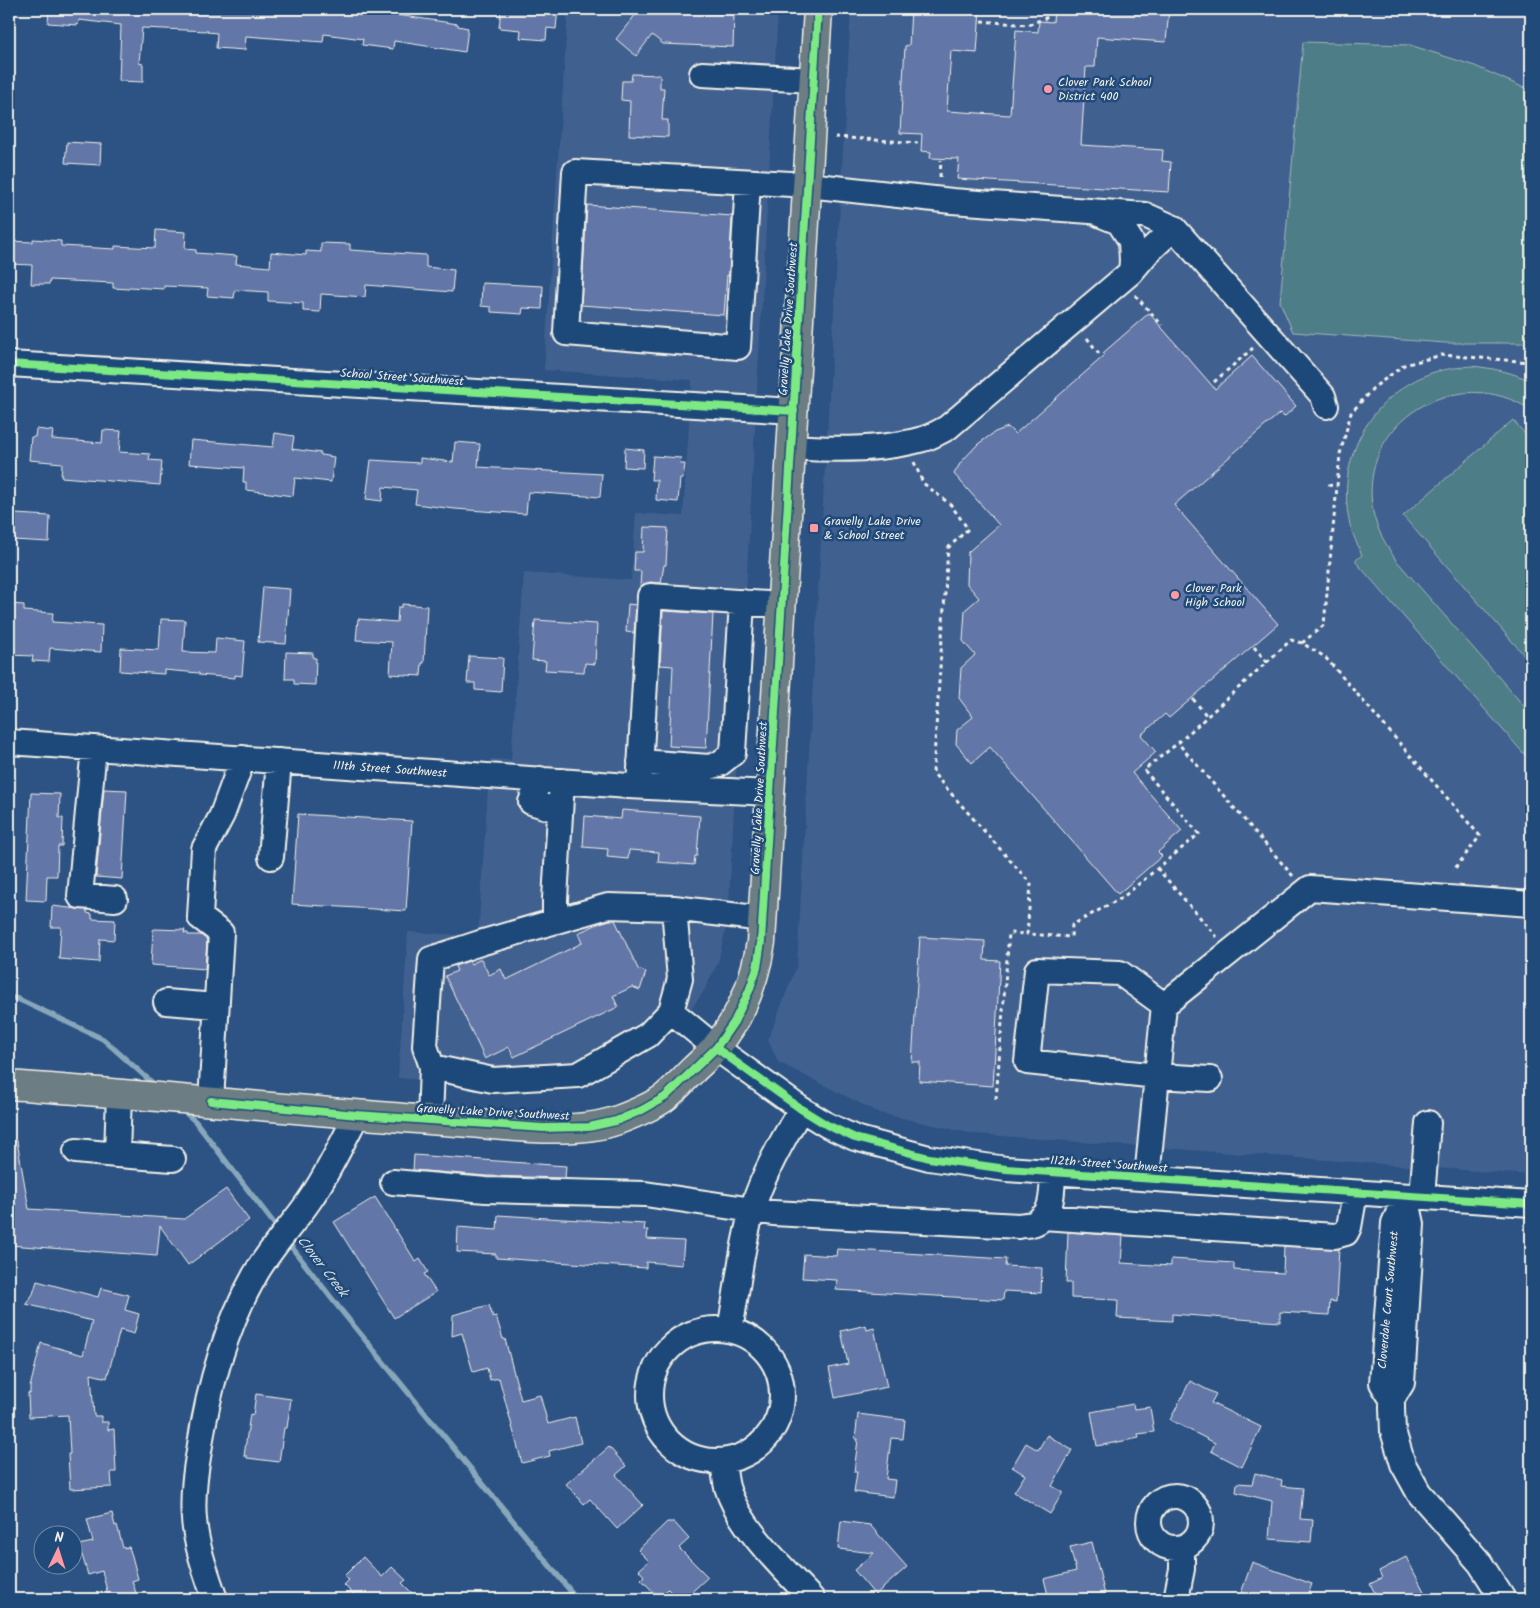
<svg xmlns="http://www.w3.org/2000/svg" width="1540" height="1608" viewBox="0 0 1540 1608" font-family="Kalam,sans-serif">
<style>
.built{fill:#406190}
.green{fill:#4e7d87;stroke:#a1b7b8}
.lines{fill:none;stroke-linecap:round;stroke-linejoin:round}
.stream{stroke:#88a7bb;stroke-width:5.5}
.building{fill:#6277a8;stroke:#f4f1e8}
.minor-casing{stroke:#f4f1e8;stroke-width:28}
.major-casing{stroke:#f4f1e8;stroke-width:31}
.path{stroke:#f4f1e8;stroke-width:3;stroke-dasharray:4 4;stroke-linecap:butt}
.minor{stroke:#1f4a7a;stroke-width:24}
.major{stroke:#6d7d84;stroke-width:28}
.cycleway-casing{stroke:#1f4a7a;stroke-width:11}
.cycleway{stroke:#7ce984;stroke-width:8}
.poi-dot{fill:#ff9aa2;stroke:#1f4a7a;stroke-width:2}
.labels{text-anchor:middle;stroke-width:5;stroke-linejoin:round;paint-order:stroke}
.poi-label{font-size:12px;fill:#f4f1e8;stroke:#1f4a7a;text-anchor:start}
.street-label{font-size:12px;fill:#f4f1e8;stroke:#1f4a7a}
.water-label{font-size:14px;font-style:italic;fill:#d9dfdd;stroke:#1f4a7a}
</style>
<rect width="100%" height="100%" fill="#2c5383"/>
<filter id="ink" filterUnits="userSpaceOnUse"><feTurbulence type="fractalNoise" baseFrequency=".02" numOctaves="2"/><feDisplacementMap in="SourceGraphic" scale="10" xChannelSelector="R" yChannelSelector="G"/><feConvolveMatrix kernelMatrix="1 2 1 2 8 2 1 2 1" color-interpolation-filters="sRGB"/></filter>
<g filter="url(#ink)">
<!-- built -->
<path class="built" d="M568,9H778L728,919L718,962L704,991L681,1023L645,1053L597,1079L539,1089L398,1078L408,932L478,936L490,759L511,760L524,573L631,580L636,513L683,516L692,380L544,370Z
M851,9H1531V1175L974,1134L879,1113L778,1062L768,1040L797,965Z"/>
<!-- green -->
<path class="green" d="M1303,42L1410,45L1475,66L1531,91V343H1445L1293,332L1280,302Z
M1471,366C1493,368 1511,372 1531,381V410C1457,361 1356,421 1373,512C1377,530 1386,545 1396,560L1531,714V762L1355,561L1362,555C1356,542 1350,529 1348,515C1339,456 1370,399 1426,375C1440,369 1456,368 1471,366Z
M1513,420L1531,441V663L1403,516Z"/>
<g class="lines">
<!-- stream -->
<path class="stream" d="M9,997L18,999L103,1039L156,1086
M181,1109L195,1121L279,1230
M286,1240L340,1309L577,1599"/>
</g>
<!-- building -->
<path class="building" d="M49,9H311L339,11V9H398L397,15L458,24V26L468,28L465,52L394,41L393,49L362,45L363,39L324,34L323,42L246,36L245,50L216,48L217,33L207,32L208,31L142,28L139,63L143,64V82L119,81L121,25L79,20L78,25L48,23Z
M501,9H558L556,29L547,28L546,40L520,38L521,30L499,28Z
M640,9H708V13L734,14L733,47L663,44L652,35L636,56L616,39Z
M911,9H980L977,53L951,51L947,111L1010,115L1016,30L1038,32L1039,21L1053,22L1054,9H1169L1166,42L1097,37L1095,67H1086L1081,145L1163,150L1162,161L1171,162L1169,192L957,179L959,159L930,158L931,152L921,151L922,134L900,133L905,46L909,45Z
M632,74L660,75V88H664L662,120H668V137L629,135L630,101L621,100L622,81H631Z
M67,142L101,144L100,165L65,163Z
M587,205L732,216L729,276L727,275L724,315L581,305Z
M156,230L186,232L185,249L196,250V253L237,256L236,264L270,267L271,252L306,255V251L321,252V243L350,244V250L426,255V267L454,270L452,292L366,285L365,297L321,294L320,312L303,311V303L268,301V292L235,290L234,298L207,296L208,288L164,286V289L129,287V289L113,288V283L50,280L49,284H31L32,265L9,264V241L33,242V239L61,241V246L115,249V246L155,248Z
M482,283L543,286L542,309L523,308L522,314L491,312V307L481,306Z
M1149,313L1215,389L1252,356L1296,406L1284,417L1280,413L1174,505L1278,624L1169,718L1165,714L1141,735L1156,752L1132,773L1182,831L1158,852L1162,856L1118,894L990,747L972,763L956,744L957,730L973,717L959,698L961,668L975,655L963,641L965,610L979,598L967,584L968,552L999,525L954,474L961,462L978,444L995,432L1008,427L1015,434L1105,355L1103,353Z
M36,429L53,431L52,439L102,443L103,430L121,431L119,452L150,454L149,460L162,461L160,485L61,477L62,463L29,460L31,437H35Z
M275,433L294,436L292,449L321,453V455L334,457L331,482L295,478L293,496L246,490V482H243L244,468L189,464L191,440L273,447Z
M455,442L480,444L478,467L602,474L600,497L528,492L526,514L455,509L415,504L417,490L383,487L382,501L366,499L371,460L420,463V458L453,462Z
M625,448L644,450L643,468L624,467Z
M653,456L681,458L680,464H685L683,479H680L678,502L656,500L657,480H651Z
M15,514L50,516L49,542L13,540Z
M644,527L668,528L666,565H664L661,583L650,582L644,584L640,587L641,571H634L635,552H643Z
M263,587L290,589L286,644L258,642Z
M9,604L24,605V611L53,613L52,622L102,625L101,652L50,648L49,662L32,661L33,656L9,655Z
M402,604L427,606L424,663H422L421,676L390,674L392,642L356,640L358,619L397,622L398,607H402Z
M628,604L636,605L634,633L626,632Z
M663,611L713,614L706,748L669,746L673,666L660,665Z
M161,619L185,620L183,652L215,653L216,638L245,641L242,676L235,675V678L199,675V673L164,670V674L120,671L121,648L159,650Z
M535,620L597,624L595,664L585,663L584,672L545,670L546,661L532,660Z
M286,652L313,653V658H316L315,685L294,684V679H285Z
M469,656L503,658L501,692L475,690V683H467Z
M104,789L127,790L122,879L96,877Z
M31,793L60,794L59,818H63L62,846H58L57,876H47L46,901L26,900Z
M622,810L700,816L697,856H695L694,865L658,862L659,852L629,850L628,859L607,857L608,849L583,847L585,816L621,819Z
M298,814L412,821L406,911L292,904Z
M52,906L87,910V913L92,914V919L115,920L114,940L100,939L99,962L59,959L61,927H51Z
M610,920H615L638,969L646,972L640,990L632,987L613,996L618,1007L514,1057L509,1047L485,1059L445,976L457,971L455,966L469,961L471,964L481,959L489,975L501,969L506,980L582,943L578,933L600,923Z
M155,929L185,930L184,933H188V935H201L207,940L205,969L151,965L153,930Z
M920,937L985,941L984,960L1000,961L993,1086L919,1081L920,1062H912Z
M17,1141L29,1209L184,1219L226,1189L249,1220L188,1265L160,1226L157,1256L9,1245V1142Z
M414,1155L566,1166L565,1178L487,1176L413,1170Z
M375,1197L416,1262L420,1259L428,1272L424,1274L436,1292L394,1318L334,1222Z
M498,1215L645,1224L644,1230H648L647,1239L684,1241L682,1265L646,1262V1268L496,1258V1254L457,1252L458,1227L497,1230Z
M1068,1232L1123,1236L1121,1263L1171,1266V1259L1234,1263V1270L1283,1273L1284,1246L1339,1249L1336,1302L1330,1301L1329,1315L1280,1312V1322L1172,1314V1321L1117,1318L1118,1300L1071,1298V1283H1066Z
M837,1249L1006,1259L1005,1266L1042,1268L1041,1293L1004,1291L1003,1300L836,1290L837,1280L802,1278L804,1254L836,1256Z
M37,1281L98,1297L101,1288L129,1295L125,1310L139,1314L134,1334L120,1330L107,1378L91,1374L94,1416H101V1422H108V1430L114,1429L116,1472H111L112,1487L70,1489L68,1454H70L68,1415L29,1417L28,1393L30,1394V1387L41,1343L83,1355L92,1321L26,1304L33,1294Z
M489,1305L493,1317L496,1316L503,1339H505L521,1400L540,1395L548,1424L575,1417L581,1443L549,1451L550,1456L522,1463L499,1378L490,1380L487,1368L473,1372L462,1333L452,1336L453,1315Z
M866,1325L867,1330L874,1328L887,1387L835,1398L829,1368L848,1364L841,1331Z
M1190,1381L1216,1394L1211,1403L1261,1427L1242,1467L1211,1451L1215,1443L1170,1420Z
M256,1394L291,1399L287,1428H284L279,1462L247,1458V1456H244L250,1414L253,1415Z
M1133,1404L1134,1409L1150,1407L1154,1432L1138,1434L1139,1438L1097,1446L1091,1412Z
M858,1414L905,1420L903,1439L891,1438L886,1479L895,1480L893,1497L854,1492L857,1472H854L858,1439H855Z
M1047,1435L1072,1450L1052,1486L1063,1492L1050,1514L1014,1492L1025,1475L1012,1467L1026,1443L1038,1450Z
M609,1447L626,1466L616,1475L643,1505L617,1529L590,1499L584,1504L566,1484Z
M1255,1473L1282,1480L1281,1486L1303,1488L1300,1519L1313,1520L1311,1542L1269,1539L1272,1501L1236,1492L1237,1483L1252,1484Z
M112,1513L115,1526L117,1525L123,1548L129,1547L132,1556L138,1579L132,1581L138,1599H109L102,1571L88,1575L79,1545L93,1542L87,1519Z
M841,1521L870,1525L907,1567L875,1595L854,1570L874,1553L838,1549Z
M667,1522H674L689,1539L679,1548L708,1577L684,1599H678L668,1589L659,1598L641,1579L644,1576L639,1570L649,1561L638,1550Z
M1092,1542L1106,1599H1049L1044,1579L1076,1571L1070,1547Z
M363,1557L382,1577L392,1567L406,1580L402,1583L418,1599H358L344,1585L349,1580L344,1576Z
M1406,1557L1428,1599H1378L1370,1584L1382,1578L1379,1571Z
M1252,1562L1312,1584L1306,1599H1248L1240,1596Z"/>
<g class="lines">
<!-- minor casing -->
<g class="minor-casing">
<path id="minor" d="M702,74L814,80
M748,182L738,347L566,333L575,172L808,185L952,201L1145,215L1174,228L1323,396L1326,406
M1099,214L1119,222L1131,241L1132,261L1131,272
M9,364L794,411
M792,447C832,450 884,450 923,439C931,437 939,432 947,428L1131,272L1148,252L1174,228
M9,742L629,786L771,793
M94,748L80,896L115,899
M640,762L709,767L719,764L733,753L742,602
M540,779L531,802L560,811
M639,786L650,596L782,605
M271,857L279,761
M555,921V899L562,781
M166,1002L216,1006
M1164,1005L1120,973L1037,970L1027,1062L1157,1076L1210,1079
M671,1011L716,1048L801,1109L827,1125L855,1138L929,1158L1006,1169L1531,1204
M432,1067L493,1080L578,1075L648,1035L671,1011L680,979L674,908
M211,1101L221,933L200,917L204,849L222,815L243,758
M430,1120L432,1067L425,1046L431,959L480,943L608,906L674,908L763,919
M76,1151L117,1155L119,1093
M117,1155L173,1159
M1147,1178L1164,1005L1310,888L1531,904
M393,1182L486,1190L645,1194L773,1213L1019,1226C1024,1225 1031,1225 1035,1223C1054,1215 1052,1189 1053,1172
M1406,1196L1412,1224L1402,1383L1392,1399V1409L1393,1431L1403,1464L1419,1493L1480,1563L1503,1599
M1422,1197L1428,1123
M1042,1217L1335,1236L1346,1233L1349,1227L1355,1193
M650 1395a66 66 0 1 1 132 0a66 66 0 1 1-132 0Z
M730,1330C738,1286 742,1240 756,1198C767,1167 784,1137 801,1109
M1392,1399L1382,1383L1394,1223L1406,1196
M723,1461C724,1469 725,1479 727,1487C739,1527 784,1569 812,1599
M1149 1522a26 26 0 1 1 52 0a26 26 0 1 1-52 0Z
M215,1599C206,1573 196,1546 194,1519C192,1496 195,1473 199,1451C208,1390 225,1328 255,1275C270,1248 292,1226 309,1201C328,1174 341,1144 357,1115
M1176,1599L1182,1569V1548"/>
</g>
<!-- major casing -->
<g class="major-casing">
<path id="major" d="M9,1085C154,1095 299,1111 444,1121C493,1124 572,1137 618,1120C634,1114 651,1107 664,1098C674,1090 683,1080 692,1071C700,1063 709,1056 716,1047C741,1017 755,980 761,942L818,9"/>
</g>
<!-- path -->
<path class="path" d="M981,21L1028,25L1048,17L1049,9
M835,137L918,143
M940,177L941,160
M1135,295L1162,325
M1087,338L1101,356
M1214,382L1253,348
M914,462L923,483L951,505L968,529L948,548L933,773L1031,884L1027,934L1071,937L1072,925L1123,897L1199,834L1144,770L1178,743
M1328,485L1337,486
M1302,643L1324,625L1340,454L1351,413L1373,388L1404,365L1442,355L1531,362
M1254,647L1267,662
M1193,699L1207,716
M1157,868L1217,937
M1293,876L1178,743L1291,640L1302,643L1325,657L1480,836L1453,871
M996,1099L1009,933L1027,934"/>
<!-- minor -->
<use href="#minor" class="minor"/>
<!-- major -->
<use href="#major" class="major"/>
<!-- cycleway casing -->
<g class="cycleway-casing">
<path id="cycleway" d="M9,364L794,411
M716,1048L801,1109L827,1125L855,1138L929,1158L1006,1169L1531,1204
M211,1101L357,1115L543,1128L589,1127L616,1121L642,1110L665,1097L716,1048L734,1022L749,991L757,968L761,942L818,9"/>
</g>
<!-- cycleway -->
<use href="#cycleway" class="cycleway"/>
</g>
</g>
<!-- markers -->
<g class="poi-dot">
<circle cx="1048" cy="89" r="5"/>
<rect x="809" y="523" width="10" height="10" rx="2.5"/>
<circle cx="1175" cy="595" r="5"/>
</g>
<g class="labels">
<!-- poi labels -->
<g class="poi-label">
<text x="1058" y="86">Clover Park School<tspan x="1058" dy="14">District 400</tspan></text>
<text x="824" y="525">Gravelly Lake Drive<tspan x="824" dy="14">&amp; School Street</tspan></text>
<text x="1185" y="592">Clover Park<tspan x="1185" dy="14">High School</tspan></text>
</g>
<!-- street labels -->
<g class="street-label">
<text transform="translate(788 319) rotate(-86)" y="4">Gravelly Lake Drive Southwest</text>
<text transform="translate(402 377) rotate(4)" y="4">School Street Southwest</text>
<text transform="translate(390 769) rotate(4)" y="4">111th Street Southwest</text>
<text transform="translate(759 798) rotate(-87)" y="4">Gravelly Lake Drive Southwest</text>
<text transform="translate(493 1112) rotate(3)" y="4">Gravelly Lake Drive Southwest</text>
<text transform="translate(1109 1164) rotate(4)" y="4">112th Street Southwest</text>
<text transform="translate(1388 1300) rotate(-85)" y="4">Cloverdale Court Southwest</text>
</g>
<!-- water labels -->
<g class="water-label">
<text transform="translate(323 1266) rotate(52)" y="5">Clover Creek</text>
</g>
</g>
<!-- margin -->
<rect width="1540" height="1608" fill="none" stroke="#1f4a7a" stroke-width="30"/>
<rect x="15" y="15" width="1510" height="1578" fill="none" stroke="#f4f1e8" stroke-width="2" filter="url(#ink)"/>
<!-- north arrow -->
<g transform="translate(58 1550) rotate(4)"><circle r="24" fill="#1f4a7a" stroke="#748da6"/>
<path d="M0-4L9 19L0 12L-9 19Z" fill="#ff9aa2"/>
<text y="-8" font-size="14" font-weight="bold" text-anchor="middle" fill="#f4f1e8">N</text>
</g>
</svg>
